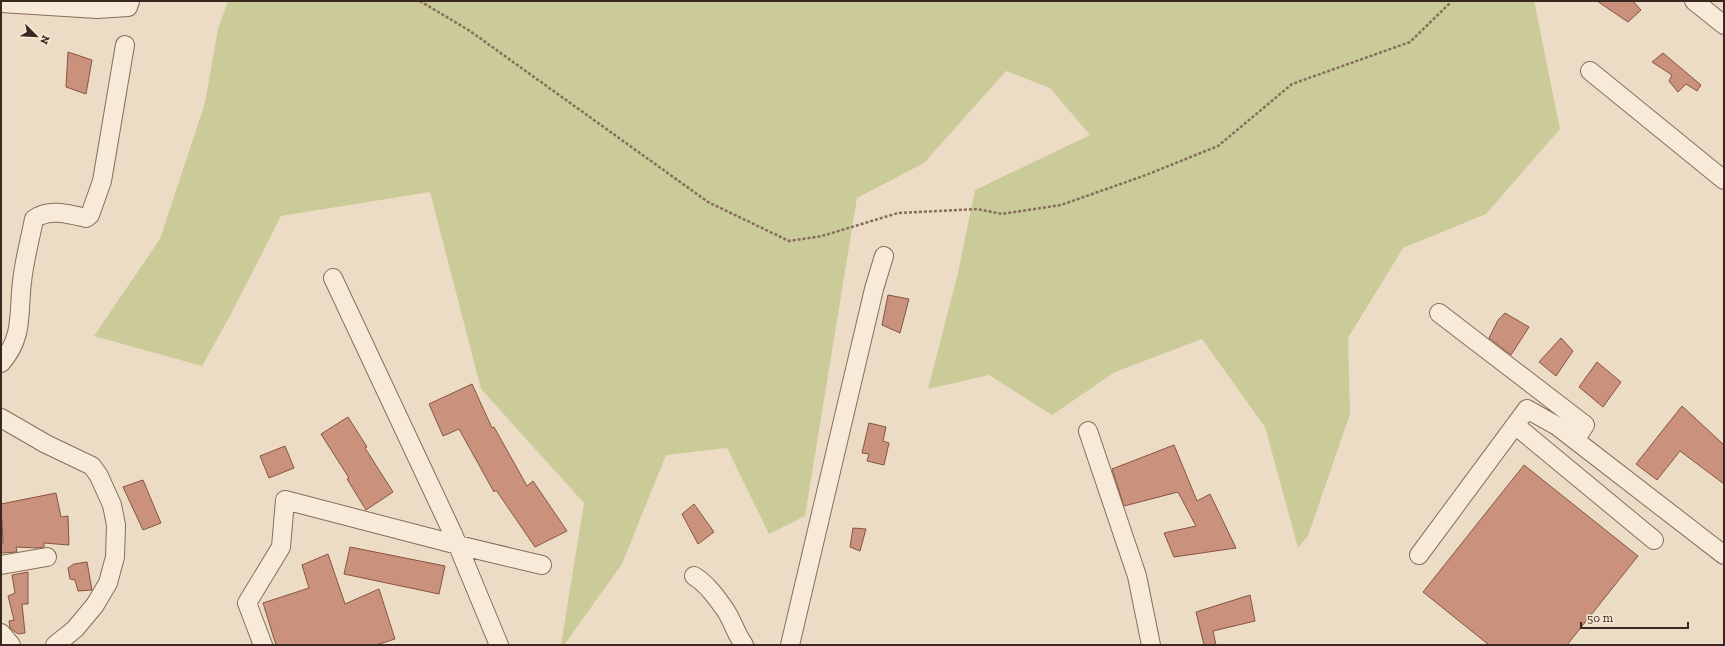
<svg xmlns="http://www.w3.org/2000/svg" width="1725" height="646" viewBox="0 0 1725 646" font-family="'Zilla Slab',serif">
<style>
.green{fill:#cbca99}
.building{fill:#ca927c;stroke:#865442}
.lines{fill:none;stroke-linecap:round;stroke-linejoin:round}
.minor-casing{stroke:#876d5c;stroke-width:20}
.path{stroke:#876d5c;stroke-width:2.5;stroke-dasharray:3 2;stroke-linecap:butt}
.minor{stroke:#f8ead8;stroke-width:18}
</style>
<rect width="100%" height="100%" fill="#eddcc5"/>
<!-- green -->
<path class="green" d="M228,1H1534L1560,129L1486,214L1403,248L1348,338L1350,414L1308,536L1298,548L1265,427L1202,339L1115,372L1052,415L989,375L928,389L958,273L975,190L1090,135L1050,88L1006,71L924,163L857,198L805,516L769,534L727,448L666,455L622,564L564,645H561L584,503L481,389L430,192L281,216L231,314L202,366L94,336L160,239L205,103L218,29Z"/>
<!-- building -->
<path class="building" d="M1597,1H1633L1641,10L1628,22Z
M68,52L92,60L86,94L66,87Z
M1663,53L1701,85L1697,91L1686,84L1678,92L1669,81L1672,75L1652,62Z
M888,295L909,299L900,333L882,325Z
M1505,313L1529,327L1511,355L1489,338L1498,320Z
M1561,338L1573,351L1556,376L1539,362Z
M1597,362L1621,382L1603,407L1579,387Z
M472,384L492,428L494,427L527,486L533,481L567,531L535,547L496,490L494,492L459,429L443,436L429,404Z
M1682,406L1724,445V484L1680,451L1657,480L1636,464Z
M348,417L367,447L365,448L393,492L366,510L347,479L349,478L321,434Z
M869,423L886,427L883,441L889,443L884,465L867,461L869,454L862,453Z
M1174,445L1197,501L1210,494L1236,548L1174,557L1164,533L1196,526L1178,492L1124,506L1112,469Z
M285,446L294,468L269,478L260,456Z
M1524,465L1638,556L1567,645H1489L1423,592Z
M143,480L161,523L143,530L123,487Z
M56,493L61,517L68,516L69,545L44,543V547L38,548L16,547L17,552L1,553V545L3,543L1,504Z
M694,504L714,532L698,544L682,514Z
M853,528L866,529L860,551L850,547Z
M350,547L445,566L439,594L344,574Z
M328,554L345,604L379,589L395,639L376,645H276L263,603L309,588L302,565Z
M87,562L92,590L78,591L75,580L70,579L68,568L74,564Z
M28,572V604H22L25,633L18,634L10,628L9,621L14,620L8,596L15,593L12,575Z
M1250,595L1255,621L1213,631L1216,645H1204L1196,612Z"/>
<g class="lines">
<!-- minor casing -->
<g class="minor-casing">
<path id="minor" d="M1694,1L1724,25
M1,3L97,9L128,7L130,1
M1590,71L1724,180
M333,278L453,534L499,645
M1439,313L1585,425L1575,440
M1,363C24,337 18,314 22,282C24,261 30,240 34,219C49,208 69,214 86,218L90,215L102,181L125,45
M1,418L46,444L92,466L99,476L112,505L116,525L115,557L108,583L95,605L75,629L55,645
M1515,425L1654,540
M1088,431L1137,576L1151,645
M1419,555L1527,409L1557,426L1724,555
M1,565L47,557
M694,576C707,584 717,598 726,611C733,622 736,634 744,645
M1,633L11,645
M263,645L247,603L281,547L285,500L458,545L542,565
M790,645L874,289L884,256"/>
</g>
<!-- path -->
<path class="path" d="M420,1L470,31L708,202L789,241L822,236L898,213L977,209L1002,214L1061,205L1146,175L1218,146L1292,84L1410,42L1449,4L1450,1"/>
<!-- minor -->
<use href="#minor" class="minor"/>
</g>
<!-- border -->
<rect width="1725" height="646" fill="none" stroke="#38281f" stroke-width="4"/>
<!-- north arrow -->
<g transform="translate(36 36) rotate(114)" stroke="#f5e7d4" stroke-width="3" paint-order="stroke">
<path d="M0-3L7 15L0 10L-7 15Z" fill="#38281f"/>
<text y="-6" font-size="11" font-weight="bold" text-anchor="middle" fill="#38281f">N</text>
</g>
<!-- scale -->
<path d="M1581 622v6h107v-6" fill="none" stroke="#38281f" stroke-width="2"/>
<text x="1587" y="622" font-size="12" fill="#38281f" stroke="#f5e7d4" stroke-width="3" paint-order="stroke">50 m</text>
</svg>
